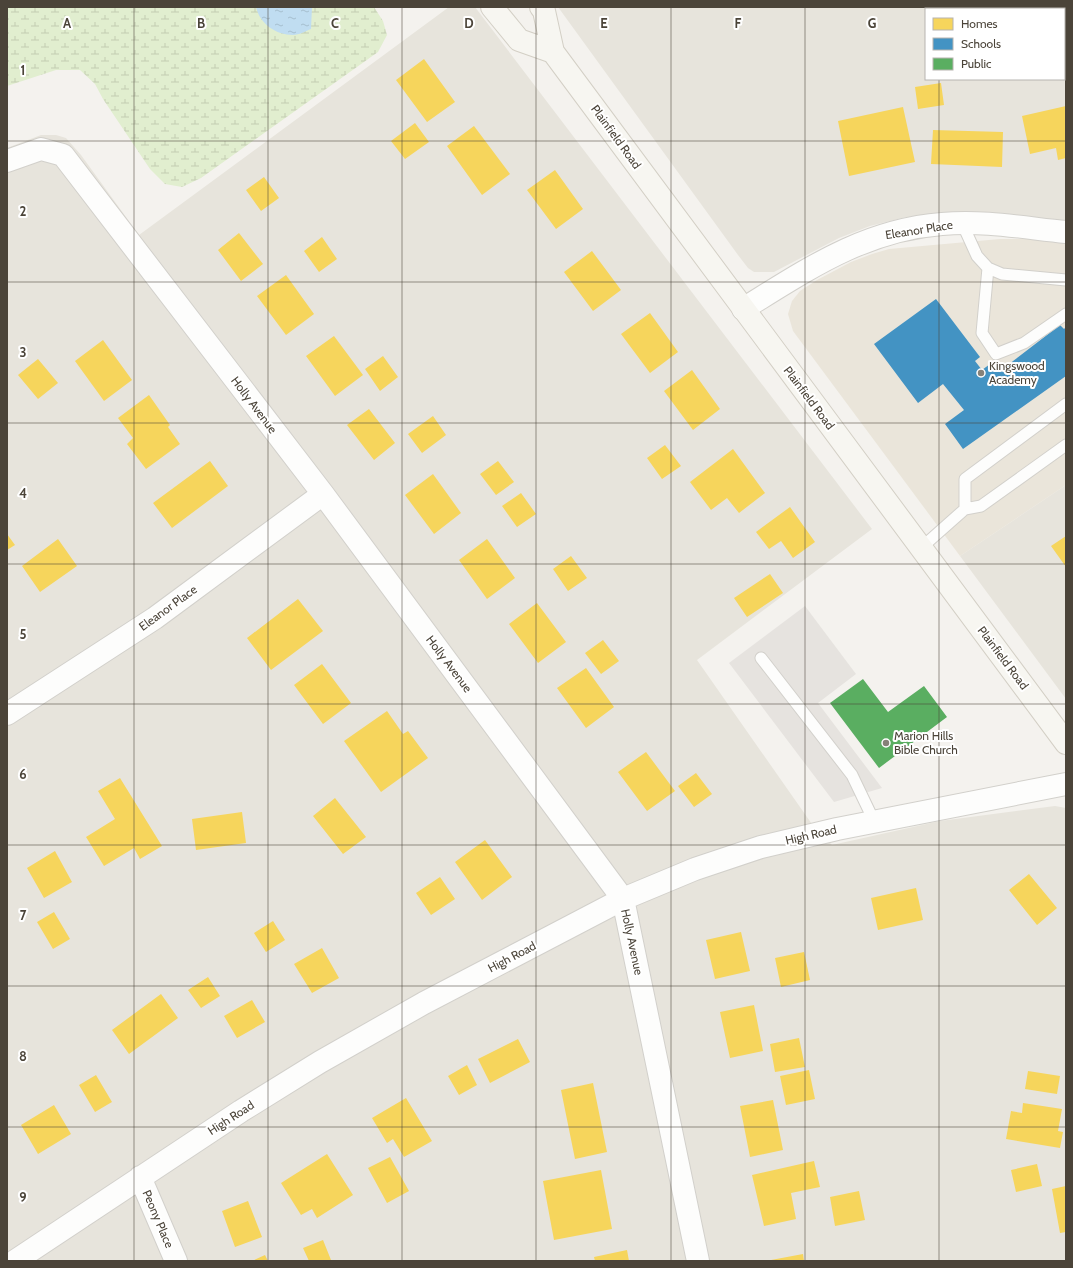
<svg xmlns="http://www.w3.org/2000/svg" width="1073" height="1268" viewBox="0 0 1073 1268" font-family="Cabin,sans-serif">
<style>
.residential{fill:#e7e4dc;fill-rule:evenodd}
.education{fill:#eae5da}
.wetland{fill:url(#wetland-marsh)}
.parking{fill:#e6e3df}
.water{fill:url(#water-ripples)}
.homes{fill:#f6d55c}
.schools{fill:#4393c3}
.public{fill:#5aae61}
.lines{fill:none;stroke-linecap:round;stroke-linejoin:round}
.service-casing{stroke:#d2d0cb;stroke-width:13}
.minor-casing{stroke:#d2d0cb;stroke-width:24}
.secondary-casing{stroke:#d3cfc5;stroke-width:24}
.service{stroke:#fdfdfc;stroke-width:11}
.minor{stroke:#fdfdfc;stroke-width:22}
.secondary{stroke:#f7f6f1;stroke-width:22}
.grid{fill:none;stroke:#4b4439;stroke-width:1;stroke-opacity:0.55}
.poi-dot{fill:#868178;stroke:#fff;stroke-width:1.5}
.labels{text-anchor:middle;stroke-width:4;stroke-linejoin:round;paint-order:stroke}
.street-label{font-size:12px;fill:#4b4439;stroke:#fff}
.poi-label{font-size:12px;fill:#4b4439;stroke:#fff;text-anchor:start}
.grid-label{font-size:13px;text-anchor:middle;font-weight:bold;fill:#4b4439;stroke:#fff;stroke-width:4;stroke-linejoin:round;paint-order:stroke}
</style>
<defs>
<pattern id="wetland-marsh" width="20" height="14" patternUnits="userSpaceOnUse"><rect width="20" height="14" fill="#e1eecf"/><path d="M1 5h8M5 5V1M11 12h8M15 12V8" fill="none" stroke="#c3cdb2"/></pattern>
<pattern id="water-ripples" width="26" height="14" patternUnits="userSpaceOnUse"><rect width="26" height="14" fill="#c0ddf1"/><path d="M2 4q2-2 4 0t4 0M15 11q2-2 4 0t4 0" fill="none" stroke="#a6bfcf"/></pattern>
</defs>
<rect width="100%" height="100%" fill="#f4f2ee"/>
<!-- residential -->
<path class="residential" d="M449,7H475L872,529L697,660L814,827L832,845L940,821L1055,806L1066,808V1261H7V148L41,135H56L66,138L81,155L139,235Z
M558,7H1066V222L958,215L906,217L870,226L839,238L774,272H754L748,268L738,255ZM926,9H1064V79H926Z
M1066,485V699L960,556Z"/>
<!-- education -->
<path class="education" d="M1000,239H1029L1066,243V485L960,556L793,331L788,314L792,301L800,291L817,280L851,262L872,254L889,249Z"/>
<!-- wetland -->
<path class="wetland" d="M7,7H374L383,21L387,35L378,52L201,178L182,187L165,184L150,169L103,99L95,84L80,70H56L7,86Z"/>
<!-- parking -->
<path class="parking" d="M805,606L856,674L818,703L882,788L834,802L729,663Z"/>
<!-- water -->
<path class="water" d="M256,7H312L311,29C306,31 299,35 293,35C276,35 260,24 256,7Z"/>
<!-- homes -->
<path class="homes" d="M424,59L455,102L427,122L396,80Z
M941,83L944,105L918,109L915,87Z
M1066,106V158L1058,160L1056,148L1030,154L1022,116Z
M903,107L915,162L849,176L838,121Z
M415,123L429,142L405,159L391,141Z
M474,126L510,174L482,195L447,146Z
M933,130L1003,132L1002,167L931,164Z
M555,170L583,209L556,229L527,190Z
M264,177L279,198L261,211L246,190Z
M239,233L263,264L241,281L218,250Z
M322,237L337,259L319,272L304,251Z
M592,251L621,290L593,311L564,272Z
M286,275L314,314L286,335L257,296Z
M650,313L678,352L650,373L621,334Z
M334,336L363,375L335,396L306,356Z
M103,340L132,380L104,401L75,361Z
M383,356L398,377L380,391L365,369Z
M38,359L58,383L38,399L18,375Z
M692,370L720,409L693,430L664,391Z
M149,395L170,425L168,427L180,444L146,469L127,444L133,438L118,418Z
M369,409L395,443L374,460L347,425Z
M433,416L446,435L422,453L408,434Z
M665,445L681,466L662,479L647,458Z
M733,449L765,493L739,513L727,498L711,510L690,482Z
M210,461L228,486L172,528L153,503Z
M498,461L514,482L496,495L480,474Z
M433,474L461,513L434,534L405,495Z
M521,493L536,514L517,527L502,506Z
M790,507L815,542L793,558L781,541L769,549L756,532Z
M7,534L15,545L7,550Z
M1066,536V567L1051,546Z
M58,539L77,566L40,592L22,566Z
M487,539L515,578L487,599L459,560Z
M571,556L587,578L568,591L553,569Z
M770,574L783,593L747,617L734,598Z
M298,599L323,631L271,670L247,638Z
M537,603L566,642L538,663L509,624Z
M603,640L619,661L601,674L585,653Z
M322,664L351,703L323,724L294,685Z
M586,668L614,707L586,728L557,688Z
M387,711L403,734L408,731L428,758L381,792L344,741Z
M646,752L675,791L647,811L618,772Z
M696,773L712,794L694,807L678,786Z
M120,778L162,846L140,859L134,848L104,866L86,837L115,819L98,791Z
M335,798L366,837L343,854L313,816Z
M242,812L246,843L196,850L192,819Z
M485,840L512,877L482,900L455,862Z
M55,851L72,882L44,898L27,868Z
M1029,874L1057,908L1037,925L1009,890Z
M440,877L455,899L431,915L416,893Z
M916,888L923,920L878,930L871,898Z
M54,912L70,939L53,949L37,922Z
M273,921L285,940L266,952L254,933Z
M741,932L750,971L715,979L706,940Z
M322,948L339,978L312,993L294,964Z
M804,952L810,980L781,987L775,958Z
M208,977L220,996L201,1008L188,990Z
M161,994L178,1018L129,1054L112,1030Z
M252,1000L265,1022L237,1038L224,1016Z
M754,1005L763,1051L730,1058L720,1012Z
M799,1038L805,1067L775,1072L770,1044Z
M518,1039L530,1062L490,1083L478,1059Z
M467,1065L477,1085L459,1095L448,1076Z
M809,1070L815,1099L786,1105L780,1076Z
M1028,1071L1060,1076L1057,1094L1025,1089Z
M96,1075L112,1102L95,1112L79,1085Z
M593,1083L607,1152L575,1159L561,1090Z
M406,1098L432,1141L404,1157L393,1139L387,1143L372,1118Z
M773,1100L783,1150L750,1157L740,1106Z
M1023,1103L1062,1109L1058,1131L1063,1132L1060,1148L1006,1139L1011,1111L1022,1113Z
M54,1105L71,1134L38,1154L21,1125Z
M327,1154L353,1195L317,1218L312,1209L301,1215L281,1183Z
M390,1157L409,1191L387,1203L368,1168Z
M814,1161L820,1187L791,1193L796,1219L764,1226L752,1175Z
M1037,1164L1042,1186L1016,1192L1011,1170Z
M601,1170L612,1229L554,1240L543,1181Z
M1066,1186V1232L1060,1233L1052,1189Z
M859,1191L865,1220L835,1226L830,1197Z
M248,1201L262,1237L235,1247L222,1211Z
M323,1240L331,1260L309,1261L303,1248Z
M627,1250L629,1261H595L594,1257Z
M803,1254L804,1261H771V1260Z
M265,1255L268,1261H252Z"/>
<!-- schools -->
<path class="schools" d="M936,299L980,357L975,361L982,370L994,361L1000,371L1060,325L1064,329L1066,327V376L963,449L945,424L964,410L943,384L918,403L874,344Z"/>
<!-- public -->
<path class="public" d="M863,679L888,712L924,686L947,717L879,768L830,703Z"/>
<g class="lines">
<!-- service casing -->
<g class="service-casing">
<path id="service" d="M962,223L977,256L988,268L1002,274L1066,280
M988,268L982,333L996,354L1024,343L1066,314
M965,509V479L1066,404
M921,548L965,509L981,506L1066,445
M761,658L852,775L874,821"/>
</g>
<!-- minor casing -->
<g class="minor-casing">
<path id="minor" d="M7,161L41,149L63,155L323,494L623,899L698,1261
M743,309C808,269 864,230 942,224C983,220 1025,228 1066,232
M7,714L155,618L323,494
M140,1177L176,1261
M15,1261L241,1111L320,1062L424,1003L623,899L695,869L761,847L837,829L1066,784"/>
</g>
<!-- secondary casing -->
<g class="secondary-casing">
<path id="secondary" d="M492,7L519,40L553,52
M541,7L544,11L553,52L1066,743"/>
</g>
<!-- service -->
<use href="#service" class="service"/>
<!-- minor -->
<use href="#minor" class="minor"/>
<!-- secondary -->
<use href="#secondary" class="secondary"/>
</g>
<!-- grid -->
<path class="grid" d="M134,7V1261M268,7V1261M402,7V1261M536,7V1261M671,7V1261M805,7V1261M939,7V9M939,79V1261M7,141H1066M7,282H1066M7,423H1066M7,564H1066M7,704H1066M7,845H1066M7,986H1066M7,1127H1066"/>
<!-- markers -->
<g class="poi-dot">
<circle cx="981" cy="373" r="4"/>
<circle cx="886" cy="743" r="4"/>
</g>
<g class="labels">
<!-- street labels -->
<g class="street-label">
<text transform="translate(616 137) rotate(54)" y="4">Plainfield Road</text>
<text transform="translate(919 230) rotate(-9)" y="4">Eleanor Place</text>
<text transform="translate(809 398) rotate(53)" y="4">Plainfield Road</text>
<text transform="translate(254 405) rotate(53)" y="4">Holly Avenue</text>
<text transform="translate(168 608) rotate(-36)" y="4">Eleanor Place</text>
<text transform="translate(1003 658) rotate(53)" y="4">Plainfield Road</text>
<text transform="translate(449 664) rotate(53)" y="4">Holly Avenue</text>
<text transform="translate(811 835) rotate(-13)" y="4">High Road</text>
<text transform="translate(632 942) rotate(78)" y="4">Holly Avenue</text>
<text transform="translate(512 957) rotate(-28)" y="4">High Road</text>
<text transform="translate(231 1118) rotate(-33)" y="4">High Road</text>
<text transform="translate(158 1219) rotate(67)" y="4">Peony Place</text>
</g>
<!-- poi labels -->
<g class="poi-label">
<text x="989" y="370">Kingswood<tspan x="989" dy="14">Academy</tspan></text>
<text x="894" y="740">Marion Hills<tspan x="894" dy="14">Bible Church</tspan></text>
</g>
</g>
<g class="grid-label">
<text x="67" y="28">A</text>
<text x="201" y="28">B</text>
<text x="335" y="28">C</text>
<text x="469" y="28">D</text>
<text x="604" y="28">E</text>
<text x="738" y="28">F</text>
<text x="872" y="28">G</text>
<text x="23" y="75">1</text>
<text x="23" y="216">2</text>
<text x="23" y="357">3</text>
<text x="23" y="498">4</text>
<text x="23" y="639">5</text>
<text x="23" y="779">6</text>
<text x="23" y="920">7</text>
<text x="23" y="1061">8</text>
<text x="23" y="1202">9</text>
</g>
<!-- border -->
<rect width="1073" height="1268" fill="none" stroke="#4b4439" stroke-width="16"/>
<!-- legend -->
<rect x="925" y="8" width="140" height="72" fill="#ffffff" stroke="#b7b4b0"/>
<rect x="933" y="18" width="20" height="12" fill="#f6d55c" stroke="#b7b4b0"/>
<text x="961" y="28" font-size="12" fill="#4b4439">Homes</text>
<rect x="933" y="38" width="20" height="12" fill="#4393c3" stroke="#b7b4b0"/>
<text x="961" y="48" font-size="12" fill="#4b4439">Schools</text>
<rect x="933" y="58" width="20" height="12" fill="#5aae61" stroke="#b7b4b0"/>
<text x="961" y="68" font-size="12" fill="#4b4439">Public</text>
</svg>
